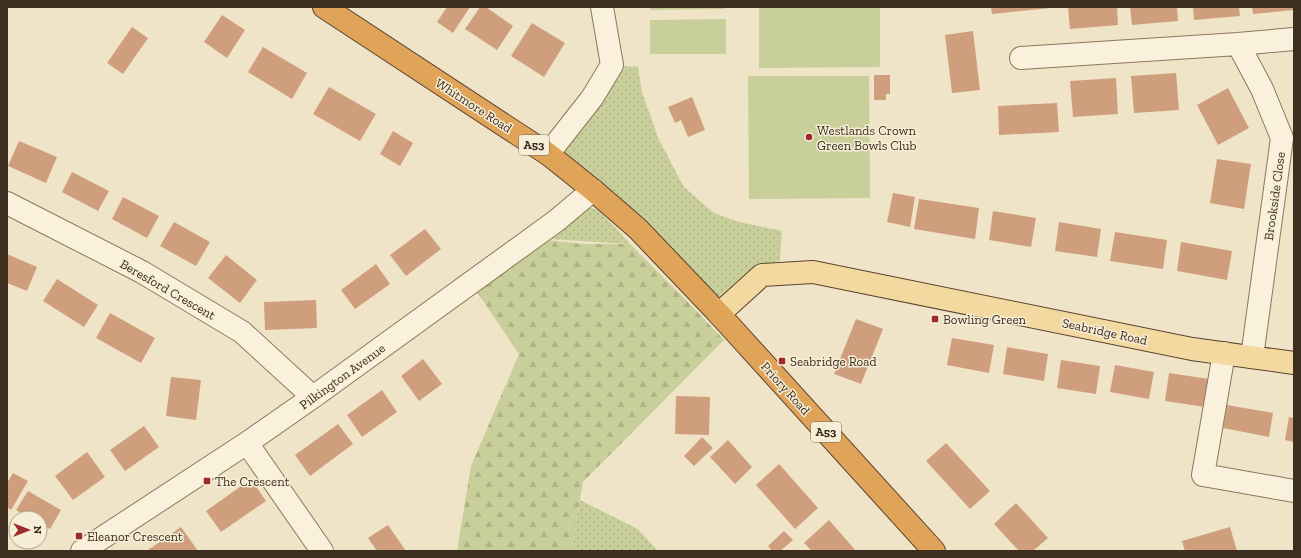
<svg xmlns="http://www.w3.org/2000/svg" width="1301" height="558" viewBox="0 0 1301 558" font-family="'Zilla Slab',serif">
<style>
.grass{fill:url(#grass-dots)}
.forest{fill:url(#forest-firs)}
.garden{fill:#c9cf9b}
.building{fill:#cf9f7d}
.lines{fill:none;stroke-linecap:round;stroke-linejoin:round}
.minor-casing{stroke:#8d765c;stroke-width:24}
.major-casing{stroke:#5b4430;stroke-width:24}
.highway-casing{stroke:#5b4430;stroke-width:24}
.minor{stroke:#faf1dc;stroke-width:22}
.major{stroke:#f3d9a0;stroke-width:22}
.highway{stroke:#e0a458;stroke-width:22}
.poi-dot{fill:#9e2a2b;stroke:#f7eed8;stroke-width:1.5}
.labels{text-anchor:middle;stroke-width:3;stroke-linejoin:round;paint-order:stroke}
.shield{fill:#f7eed8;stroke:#756857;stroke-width:1}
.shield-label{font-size:12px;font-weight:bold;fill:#3d2e20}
.street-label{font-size:13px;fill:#3d2e20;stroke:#f7eed8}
.poi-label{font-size:13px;fill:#3d2e20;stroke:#f7eed8;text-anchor:start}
</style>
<defs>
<pattern id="grass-dots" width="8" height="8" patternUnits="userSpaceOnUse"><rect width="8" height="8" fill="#c9cf9b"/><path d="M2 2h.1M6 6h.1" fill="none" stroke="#aeb285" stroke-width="1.8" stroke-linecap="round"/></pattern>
<pattern id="forest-firs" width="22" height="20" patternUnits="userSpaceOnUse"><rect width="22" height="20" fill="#c9cf9b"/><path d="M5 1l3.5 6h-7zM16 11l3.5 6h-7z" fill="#aeb285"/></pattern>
</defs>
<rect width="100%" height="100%" fill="#f0e4c8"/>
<!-- grass -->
<path class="grass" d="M612,65L638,67L642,92L659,140L684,187L714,213L739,222L782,231L780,261L766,264L719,314L548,154Z
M587,207L598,210L619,231L630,244L531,238Z
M580,500L638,529L658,551H571Z"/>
<!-- forest -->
<path class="forest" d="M531,238L583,244H630L687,301L724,340L583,482L571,551H457L471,466L519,354L471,283Z"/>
<!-- garden -->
<path class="garden" d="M650,7H725V9L650,10Z
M759,7H880V67L759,68Z
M726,19V54H650V20Z
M748,76H869L870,198L749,199Z"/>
<!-- building -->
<path class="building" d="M447,7H470L453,33L437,22Z
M480,7H486L513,26L497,50L465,29Z
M991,7H1051V8L992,14Z
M1068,7H1117L1118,25L1070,29Z
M1130,7H1177L1178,21L1132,25Z
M1193,7H1239L1240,16L1194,20Z
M1252,7H1294V10L1253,14Z
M222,15L245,30L227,58L204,42Z
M532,23L565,43L544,77L511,56Z
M132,27L148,38L123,74L107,63Z
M973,31L980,90L952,93L945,35Z
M263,47L307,73L292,99L248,72Z
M1176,73L1179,110L1134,113L1131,76Z
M874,75H890V94H886V100H874Z
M1116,78L1118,114L1073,117L1070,81Z
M329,87L376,114L360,141L313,114Z
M1228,88L1249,128L1218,145L1197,105Z
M692,97L705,130L688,137L681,120L675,123L668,107Z
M1057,103L1059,132L999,135L998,106Z
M393,131L413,143L400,166L380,154Z
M19,141L57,157L46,183L8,166Z
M1217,159L1251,164L1244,209L1210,203Z
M72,172L109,191L98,211L62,192Z
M893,193L915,197L910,227L887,222Z
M123,197L159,216L147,238L112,219Z
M919,199L979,208L975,239L914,229Z
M993,211L1036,218L1031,247L989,240Z
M174,222L210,242L196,266L160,246Z
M1059,222L1101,229L1097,257L1055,251Z
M425,229L441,249L406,276L390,255Z
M1115,232L1167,240L1163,269L1110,261Z
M1181,242L1232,251L1227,280L1177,271Z
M7,254L37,267L27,291L7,283Z
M226,255L257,280L240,303L208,278Z
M376,264L390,284L355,309L341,290Z
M57,279L98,305L84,327L43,301Z
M316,300L317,328L265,330L264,302Z
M110,313L155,338L141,363L96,338Z
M856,319L883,329L861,384L834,374Z
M952,338L994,345L989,373L947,365Z
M1007,347L1048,354L1044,381L1003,374Z
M423,359L442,384L419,401L401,376Z
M1061,360L1100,366L1096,394L1057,388Z
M1115,365L1154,372L1149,399L1110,392Z
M1169,373L1209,379L1205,407L1165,401Z
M171,377L201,380L196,420L166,416Z
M382,390L397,412L362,437L347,415Z
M676,396L710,397L709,435L675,434Z
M1227,405L1273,413L1269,437L1223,428Z
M1289,417L1294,418V442L1285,440Z
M338,424L353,444L310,476L295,455Z
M144,426L159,447L125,471L110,450Z
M702,437L713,448L694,466L684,456Z
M728,440L752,467L735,484L710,457Z
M946,443L990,491L970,509L926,461Z
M87,452L105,477L73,500L55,476Z
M779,464L818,508L795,529L756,485Z
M13,473L28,481L11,510L7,507V483Z
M251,479L266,501L221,532L206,511Z
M28,491L61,510L50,529L40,524V518H30L16,510Z
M1016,503L1048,538L1033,551H1019L994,524Z
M829,520L856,551H812L804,543Z
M388,525L406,551H377L368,538Z
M181,527L198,551H149L148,550Z
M1230,527L1237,551H1185L1182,541Z
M784,531L793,540L780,551H772L768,546Z"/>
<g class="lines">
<!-- minor casing -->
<g class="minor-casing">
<path id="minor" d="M1238,44L1262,89L1282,138L1252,357
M1021,58L1238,44L1294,39
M548,154L592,98L612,65L602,7
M7,203L142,272L242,332L313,397
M1224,353L1203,475L1294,491
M247,443L322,551
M82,551L247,443L313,397L556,221L593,190"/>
</g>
<!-- major casing -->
<g class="major-casing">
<path id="major" d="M719,314L762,275L813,272L1192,349L1294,363"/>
</g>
<!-- highway casing -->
<g class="highway-casing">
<path id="highway" d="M324,7L548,154L593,190L638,229L719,314L934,551"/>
</g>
<!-- minor -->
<use href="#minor" class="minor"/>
<!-- major -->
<use href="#major" class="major"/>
<!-- highway -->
<use href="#highway" class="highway"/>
</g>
<!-- markers -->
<g class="poi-dot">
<circle cx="809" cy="137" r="4"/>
<rect x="931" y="315" width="8" height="8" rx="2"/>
<rect x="778" y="357" width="8" height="8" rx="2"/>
<rect x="203" y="477" width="8" height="8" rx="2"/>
<rect x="75" y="532" width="8" height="8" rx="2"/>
</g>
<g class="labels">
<!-- shield labels -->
<g class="shield">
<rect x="519" y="135" width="30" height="20" rx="3"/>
<rect x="811" y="422" width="30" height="20" rx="3"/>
</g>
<g class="shield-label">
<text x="534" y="149">A53</text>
<text x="826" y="436">A53</text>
</g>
<!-- street labels -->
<g class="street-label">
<text transform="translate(474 105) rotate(33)" y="5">Whitmore Road</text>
<text transform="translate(1274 196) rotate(-82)" y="5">Brookside Close</text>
<text transform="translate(168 289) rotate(30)" y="5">Beresford Crescent</text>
<text transform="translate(1105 331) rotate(12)" y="5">Seabridge Road</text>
<text transform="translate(342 376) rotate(-36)" y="5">Pilkington Avenue</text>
<text transform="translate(786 388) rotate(48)" y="5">Priory Road</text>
</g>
<!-- poi labels -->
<g class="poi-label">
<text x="817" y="135">Westlands Crown<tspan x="817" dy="15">Green Bowls Club</tspan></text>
<text x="943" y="324">Bowling Green</text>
<text x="790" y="366">Seabridge Road</text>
<text x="215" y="486">The Crescent</text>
<text x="87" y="541">Eleanor Crescent</text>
</g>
</g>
<!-- border -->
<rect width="1301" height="558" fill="none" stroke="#3d2e20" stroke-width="16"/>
<!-- north arrow -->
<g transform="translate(28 530) rotate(90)"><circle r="19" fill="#f7eed8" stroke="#ada18e"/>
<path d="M0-3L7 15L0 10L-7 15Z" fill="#9e2a2b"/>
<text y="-6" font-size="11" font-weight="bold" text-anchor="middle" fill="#3d2e20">N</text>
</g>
</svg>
